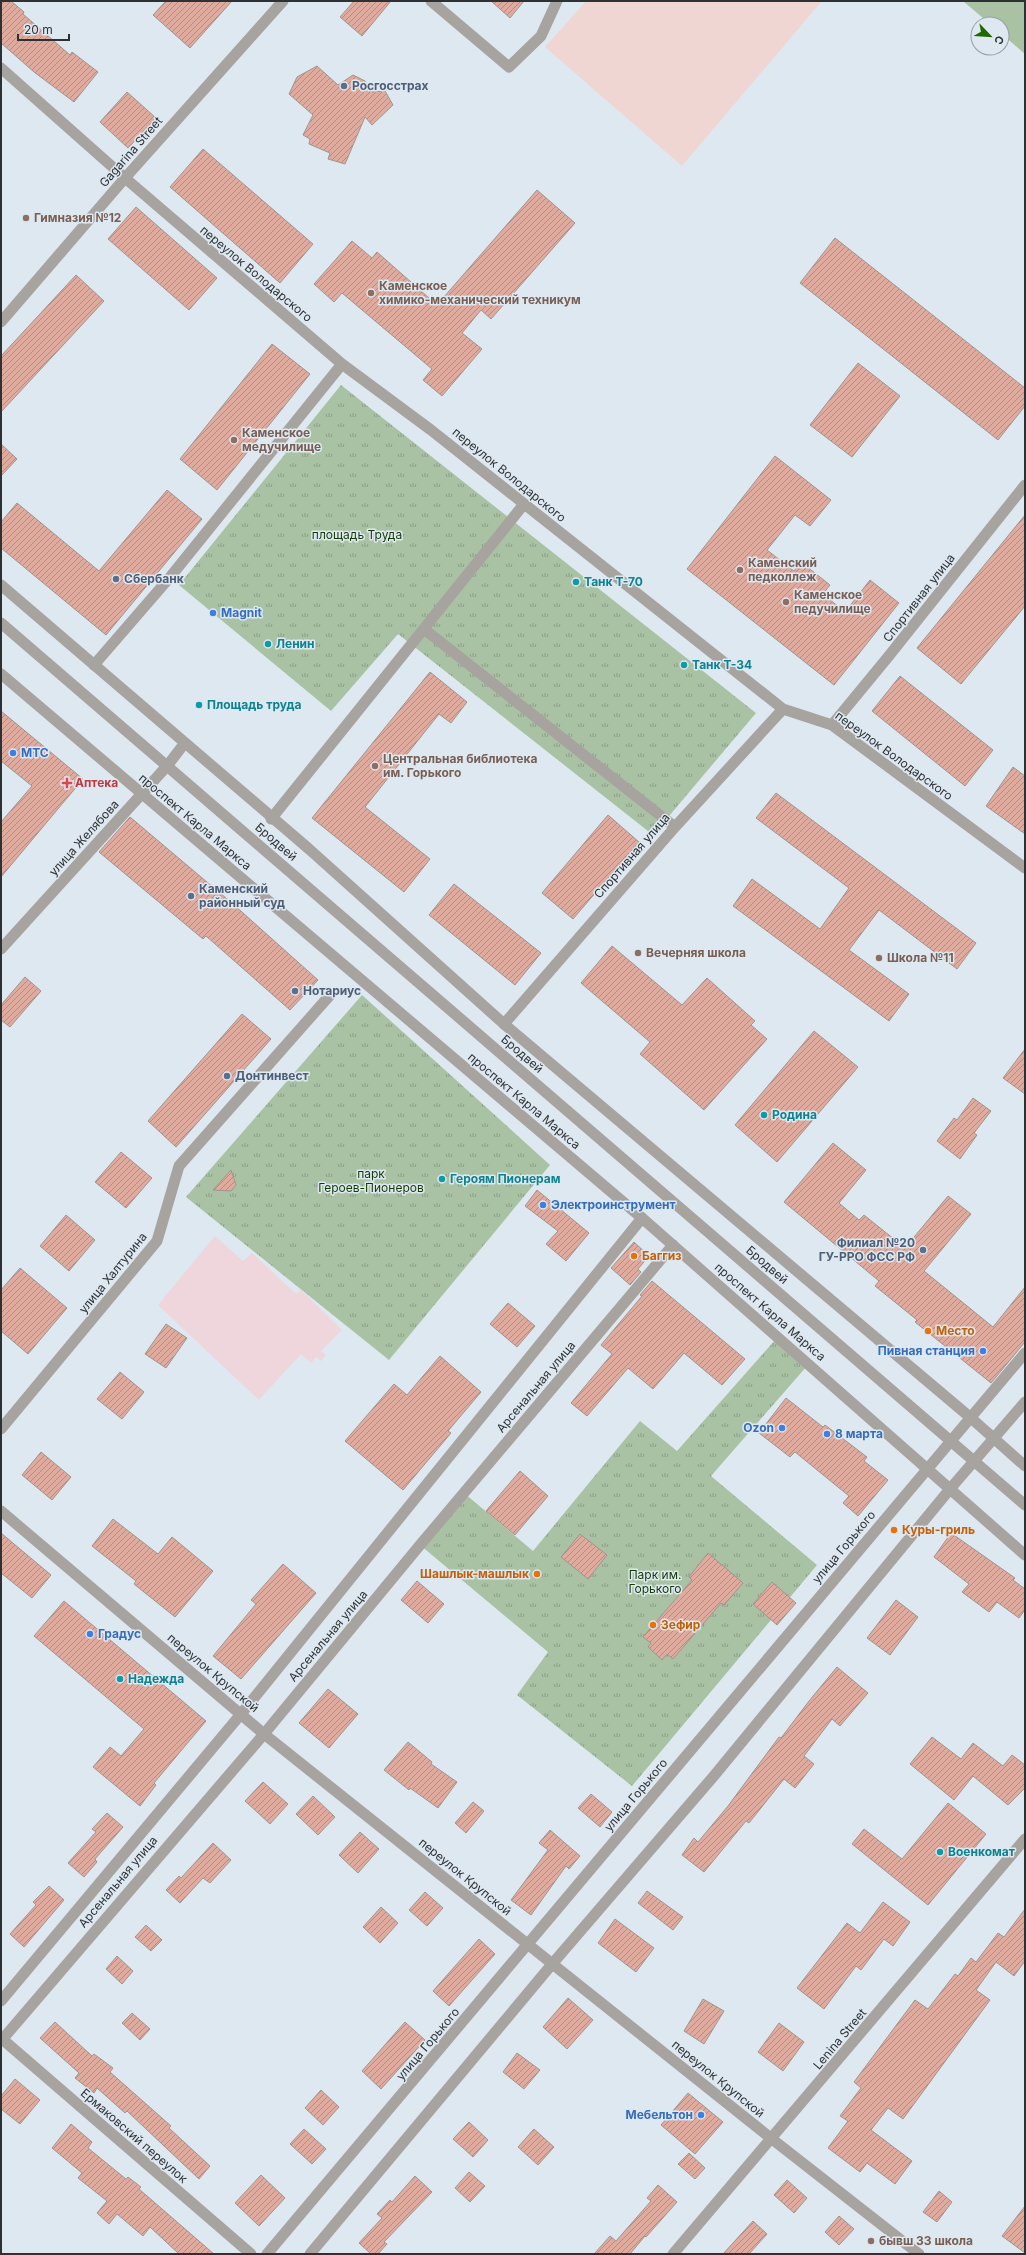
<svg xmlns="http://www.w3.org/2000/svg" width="1026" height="2255" viewBox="0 0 1026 2255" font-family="Inter,sans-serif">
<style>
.commercial{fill:#f0d6d2}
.industrial{fill:#efd5dc}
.park{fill:url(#park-tufts)}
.pitch{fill:#aac2a4}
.building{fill:url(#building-hatch);stroke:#a19491}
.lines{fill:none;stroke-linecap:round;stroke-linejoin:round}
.pedestrian{stroke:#a7a39f;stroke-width:11}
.minor{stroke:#a7a39f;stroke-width:11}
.tertiary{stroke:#a7a39f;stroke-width:11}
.service-dot{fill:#5c6f8a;stroke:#dee8f1;stroke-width:1.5}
.education-dot{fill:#8d6e63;stroke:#dee8f1;stroke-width:1.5}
.culture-dot{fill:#0f9aa8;stroke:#dee8f1;stroke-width:1.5}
.shop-dot{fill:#3f7fe0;stroke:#dee8f1;stroke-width:1.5}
.health-dot{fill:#e0444e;stroke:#dee8f1;stroke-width:1.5}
.food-dot{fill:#e8710a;stroke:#dee8f1;stroke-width:1.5}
.labels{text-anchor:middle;stroke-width:3;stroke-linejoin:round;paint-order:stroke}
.service-label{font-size:12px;font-weight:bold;fill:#4e5e75;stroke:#dee8f1;text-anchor:start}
.street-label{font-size:12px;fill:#2d3134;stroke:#dee8f1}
.education-label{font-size:12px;font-weight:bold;fill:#785e54;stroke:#dee8f1;text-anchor:start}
.park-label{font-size:12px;fill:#123a03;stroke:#dee8f1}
.culture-label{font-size:12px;font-weight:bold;fill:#0d838f;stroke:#dee8f1;text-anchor:start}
.shop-label{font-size:12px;font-weight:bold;fill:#366cbe;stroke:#dee8f1;text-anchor:start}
.health-label{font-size:12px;font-weight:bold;fill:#be3a42;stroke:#dee8f1;text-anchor:start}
.food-label{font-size:12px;font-weight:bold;fill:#c56008;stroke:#dee8f1;text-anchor:start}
</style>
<defs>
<pattern id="park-tufts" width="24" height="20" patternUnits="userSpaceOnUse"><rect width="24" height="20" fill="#aac2a4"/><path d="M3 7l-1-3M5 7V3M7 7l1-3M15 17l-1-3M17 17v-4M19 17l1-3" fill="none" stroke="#8b9e86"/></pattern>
<pattern id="building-hatch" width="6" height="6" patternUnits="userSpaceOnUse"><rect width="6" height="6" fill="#deab9e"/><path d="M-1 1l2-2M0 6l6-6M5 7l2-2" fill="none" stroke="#b48c82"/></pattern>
</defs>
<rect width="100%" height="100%" fill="#dee8f1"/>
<!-- commercial -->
<path class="commercial" d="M586,1H822L682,166L545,47Z"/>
<!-- industrial -->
<path class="industrial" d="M215,1236L243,1261L252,1253L296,1294L301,1290L342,1330L321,1351L326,1355L321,1361L316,1357L311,1363L301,1354L259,1400L158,1305Z"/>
<!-- park -->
<path class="park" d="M341,385L756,713L653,835L398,634L331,711L179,585Z
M362,995L550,1165L389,1360L186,1197Z
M776,1339L807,1366L711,1476L817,1565L632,1786L517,1695L548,1652L420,1545L464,1493L533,1551L640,1421L677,1451Z"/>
<!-- pitch -->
<path class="pitch" d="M963,1H1025V54L1002,34V24H990Z"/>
<!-- building -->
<path class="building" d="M1,1H11L24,12L23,14L70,55L72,52L98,72L74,102L34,72L1,43Z
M166,1H232L190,48L153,15Z
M354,1H391L362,36L340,17Z
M491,1H524L510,18Z
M317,66L338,85L353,75L365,81L372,92L385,91L393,105L372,125L365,117L345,164L328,159L330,153L309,144L310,139L303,135L313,115L289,94L297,77Z
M127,92L156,118L128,148L100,122Z
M203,149L313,244L280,283L170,187Z
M537,190L575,223L491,319L481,310L462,333L482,349L442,396L423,380L432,369L342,293L334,302L314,284L352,241L372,258L377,252L437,305Z
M136,207L217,278L189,310L108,239Z
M835,238L1025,388V406L998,440L800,283Z
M76,275L104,301L1,412V356Z
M272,344L310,374L217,490L180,459Z
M858,363L900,396L852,457L810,425Z
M1,444L17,459L1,476Z
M775,456L831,500L810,526L795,515L767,550L794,571L801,562L830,585L823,594L845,612L870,580L899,603L834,685L687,569Z
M167,490L202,519L106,635L1,548V522L17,503L99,571Z
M1025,515V606L961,684L917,648Z
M430,672L467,702L451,723L439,714L365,807L430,859L404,892L312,818Z
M900,676L993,750L965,786L872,711Z
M1,711L83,779L1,877V822L32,786L1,761Z
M1013,767L1025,776V834L986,806Z
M776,793L976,943L957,969L879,910L849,950L909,994L889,1021L733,906L752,879L820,929L849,888L756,818Z
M608,815L639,842L573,919L542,893Z
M130,817L233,904L318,980L290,1010L206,936L203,939L99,852Z
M454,884L541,953L515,985L429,915Z
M612,946L682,1005L707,978L755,1021L751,1025L767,1039L704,1110L640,1054L650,1042L581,983Z
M25,977L41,991L10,1027L1,1020V1005Z
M242,1014L271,1039L176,1147L148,1121Z
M814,1031L858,1067L777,1162L735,1125Z
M1025,1049V1094L1003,1078Z
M973,1098L991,1111L974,1133L977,1135L960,1159L937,1141L954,1118L957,1120Z
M833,1143L866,1170L839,1203L859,1220L864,1215L905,1248L948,1196L971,1214L924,1271L993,1327L1025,1287V1342L991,1383L915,1322L917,1320L875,1286L879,1281L784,1202Z
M121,1152L152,1178L126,1208L95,1182Z
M231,1170L236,1185L231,1191L213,1190Z
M537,1190L589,1233L566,1261L546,1244L558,1231L525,1206Z
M66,1215L95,1240L69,1271L40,1246Z
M634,1242L649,1256L638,1269L641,1272L630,1285L611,1268Z
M20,1268L67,1308L28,1354L1,1331V1290Z
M652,1281L745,1359L722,1385L684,1353L653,1389L628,1368L587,1416L571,1403L612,1354L601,1345L642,1296L640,1295Z
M508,1303L535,1326L517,1347L490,1324Z
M166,1324L187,1338L166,1368L145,1354Z
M440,1356L481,1392L448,1431L451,1433L403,1490L345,1441L394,1384L407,1395Z
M120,1372L144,1392L122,1419L97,1399Z
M786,1398L823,1427L825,1425L867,1457L864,1461L888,1480L858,1516L843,1503L849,1496L795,1452L790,1457L759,1433Z
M41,1452L71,1477L52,1500L22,1475Z
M520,1471L548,1496L515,1535L486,1511Z
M113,1519L158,1554L172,1537L213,1571L175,1617L134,1584L136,1581L92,1546Z
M1,1533L51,1575L32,1598L1,1573Z
M951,1533L1015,1578L1013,1580L1025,1589V1610L1019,1618L997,1602L989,1612L962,1592L969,1584L934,1557Z
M580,1534L607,1555L588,1579L561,1557Z
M708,1553L743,1583L724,1605L721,1603L673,1659L667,1654L662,1660L648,1647L651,1643L643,1637L692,1580L689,1577Z
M283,1564L316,1593L241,1679L213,1656L256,1604L251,1600Z
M417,1581L444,1604L428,1623L401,1600Z
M772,1582L796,1603L777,1625L753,1604Z
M896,1600L918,1617L890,1655L867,1638Z
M64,1601L206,1721L154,1783L156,1785L140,1806L93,1767L110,1747L121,1756L144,1729L34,1636Z
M837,1667L868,1693L840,1726L832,1719L804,1756L814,1764L795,1788L784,1779L749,1823L746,1821L704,1872L682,1855L694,1838L698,1842L728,1806L779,1737L781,1738L809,1701Z
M328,1689L358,1714L329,1748L299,1723Z
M932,1737L961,1759L973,1743L1003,1766L1012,1755L1025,1765V1788L1008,1805L973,1776L954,1800L910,1764Z
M408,1742L432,1762L431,1764L457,1782L438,1808L410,1788L409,1790L384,1770Z
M263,1782L288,1804L270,1824L245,1801Z
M591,1794L612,1812L600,1827L578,1808Z
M313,1796L335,1817L318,1835L296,1814Z
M473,1802L484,1811L466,1833L455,1823Z
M948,1803L986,1834L928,1905L852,1844L864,1829L902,1859Z
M107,1813L123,1827L95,1859L97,1862L84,1877L68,1863L96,1832L92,1829Z
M550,1830L580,1856L569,1869L566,1866L531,1915L511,1900L548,1850L539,1843Z
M360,1832L379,1849L358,1873L339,1855Z
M213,1843L231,1860L210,1883L203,1878L180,1903L166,1890L179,1876L181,1878Z
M49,1886L64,1900L24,1947L10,1934L36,1905L33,1902Z
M647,1891L683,1917L673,1930L638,1903Z
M425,1892L443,1908L427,1926L409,1910Z
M883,1902L910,1922L893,1946L884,1939L861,1970L856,1966L824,2009L797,1988L847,1923L860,1933Z
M381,1907L398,1923L380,1943L363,1927Z
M1025,1909V1961L1014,1976L996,1962L976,1990L990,2000L903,2119L888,2108L871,2130L912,2161L895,2184L867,2163L860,2172L828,2148L848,2121L840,2116L861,2088L854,2082L915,2000L928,2009L955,1974L958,1976L971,1958L976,1962L998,1933L1004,1937Z
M615,1919L654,1948L636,1972L598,1943Z
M146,1925L162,1940L151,1951L135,1937Z
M479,1939L495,1954L449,2006L433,1991Z
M117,1956L133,1971L122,1984L106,1969Z
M568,1998L593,2020L567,2049L543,2027Z
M703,1999L724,2011L704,2044L684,2031Z
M132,2013L150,2029L140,2040L122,2023Z
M55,2022L92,2056L94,2054L113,2068L110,2072L171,2126L169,2128L210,2166L199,2179L127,2111L125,2113L97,2088L94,2093L75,2078L79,2073L40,2038Z
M405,2022L425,2040L381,2089L362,2071Z
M779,2023L804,2042L783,2071L758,2052Z
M517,2053L540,2070L524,2089L503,2072Z
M15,2079L40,2100L20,2124L1,2109V2096Z
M321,2090L339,2107L323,2125L305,2108Z
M688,2093L723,2122L695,2154L661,2125Z
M469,2122L488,2140L473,2157L453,2139Z
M71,2124L92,2142L88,2148L126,2179L128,2177L141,2187L139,2189L214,2254H179L150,2227L143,2236L117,2214L109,2224L97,2213L107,2201L78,2178L82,2173L52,2148Z
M304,2129L326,2149L312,2164L290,2144Z
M534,2129L554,2147L538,2165L518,2147Z
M689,2153L705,2168L695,2179L678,2164Z
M469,2172L485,2186L470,2202L455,2188Z
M261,2175L285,2198L259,2226L235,2203Z
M415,2176L432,2192L384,2242L387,2244L378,2254H371L359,2243L382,2218L377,2214L390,2200L392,2202Z
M787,2180L807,2198L794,2213L774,2195Z
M658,2185L677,2202L646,2237L645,2236L630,2254H594L610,2236L616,2241L651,2201L647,2198Z
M939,2191L952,2202L937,2222L923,2212Z
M1025,2206V2253L1002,2236Z
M839,2216L854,2229L839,2245L825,2232Z
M753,2221L767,2234L749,2254H723Z"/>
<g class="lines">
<!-- pedestrian -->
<path class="pedestrian" d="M1,623L1025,1505"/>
<!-- minor -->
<path class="minor" d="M431,1L509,67L541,36L557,1
M1,68L125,178L342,364L431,430L783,709L832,725L1025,868
M1,322L125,178L283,1
M424,629L675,827
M94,665L171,576L342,364
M832,725L888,657L1025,485
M271,819L524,504
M1,949L167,766L184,744
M504,1024L675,827L783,709
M1,1429L157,1241L179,1166L331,994
M1,2001L241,1714L642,1218
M1,2038L251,2254
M1,2041L264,1734L420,1545L673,1245
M267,2254L1025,1353
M310,2254L553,1963L713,1777L950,1489L1025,1402"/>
<!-- tertiary -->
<path class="tertiary" d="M1,585L309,849L504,1024L971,1418L1025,1466
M1,674L642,1218L1025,1555
M1,1511L264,1734L772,2139L919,2254
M673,2254L1025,1839"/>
</g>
<!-- markers -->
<g class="service-dot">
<circle cx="344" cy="86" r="4"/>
<circle cx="116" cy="579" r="4"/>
<circle cx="191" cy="896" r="4"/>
<circle cx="295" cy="991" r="4"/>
<circle cx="227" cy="1076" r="4"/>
<circle cx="923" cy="1250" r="4"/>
</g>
<g class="education-dot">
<circle cx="26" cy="218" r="4"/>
<circle cx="371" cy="293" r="4"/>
<circle cx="234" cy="440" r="4"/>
<circle cx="740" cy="570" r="4"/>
<circle cx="786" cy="602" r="4"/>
<circle cx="375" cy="766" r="4"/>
<circle cx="638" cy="953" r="4"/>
<circle cx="879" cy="958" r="4"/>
<circle cx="871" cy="2241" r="4"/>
</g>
<g class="culture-dot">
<circle cx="576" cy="582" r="4"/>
<circle cx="268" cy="644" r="4"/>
<circle cx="684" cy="665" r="4"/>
<circle cx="199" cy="705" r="4"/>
<circle cx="764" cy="1115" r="4"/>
<circle cx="442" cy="1179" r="4"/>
<circle cx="120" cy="1679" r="4"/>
<circle cx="940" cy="1852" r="4"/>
</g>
<g class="shop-dot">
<circle cx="213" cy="613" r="4"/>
<circle cx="13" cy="753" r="4"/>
<circle cx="543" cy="1205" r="4"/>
<circle cx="983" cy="1351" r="4"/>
<circle cx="782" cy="1428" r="4"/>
<circle cx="827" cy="1434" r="4"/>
<circle cx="90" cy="1634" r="4"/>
<circle cx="701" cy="2115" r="4"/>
</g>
<path class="health-dot" d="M65 777h4v4h4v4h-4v4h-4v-4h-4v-4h4z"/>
<g class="food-dot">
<circle cx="634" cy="1256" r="4"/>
<circle cx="928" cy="1331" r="4"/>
<circle cx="894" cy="1530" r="4"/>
<circle cx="537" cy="1574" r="4"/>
<circle cx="653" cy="1625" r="4"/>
</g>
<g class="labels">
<!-- service labels -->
<g class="service-label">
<text x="352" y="90">Росгосстрах</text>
<text x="124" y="583">Сбербанк</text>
<text x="199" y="893">Каменский<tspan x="199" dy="14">районный суд</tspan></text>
<text x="303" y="995">Нотариус</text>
<text x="235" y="1080">Донтинвест</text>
<text x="915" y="1247" text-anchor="end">Филиал №20<tspan x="915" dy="14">ГУ-РРО ФСС РФ</tspan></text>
</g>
<!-- street labels -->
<g class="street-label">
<text transform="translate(131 152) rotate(-49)" y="4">Gagarina Street</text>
<text transform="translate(256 274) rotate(40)" y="4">переулок Володарского</text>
<text transform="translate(509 475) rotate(39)" y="4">переулок Володарского</text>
<text transform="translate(919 598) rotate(-52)" y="4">Спортивная улица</text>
<text transform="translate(894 756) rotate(36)" y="4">переулок Володарского</text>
<text transform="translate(195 822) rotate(40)" y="4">проспект Карла Маркса</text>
<text transform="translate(84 838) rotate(-48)" y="4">улица Желябова</text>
<text transform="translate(276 842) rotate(41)" y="4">Бродвей</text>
<text transform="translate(632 856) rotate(-49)" y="4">Спортивная улица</text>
<text transform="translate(522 1054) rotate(41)" y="4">Бродвей</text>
<text transform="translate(524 1101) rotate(40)" y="4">проспект Карла Маркса</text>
<text transform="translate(767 1265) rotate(41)" y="4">Бродвей</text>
<text transform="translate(113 1273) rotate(-51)" y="4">улица Халтурина</text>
<text transform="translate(770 1312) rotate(41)" y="4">проспект Карла Маркса</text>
<text transform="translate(536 1387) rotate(-50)" y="4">Арсенальная улица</text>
<text transform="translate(844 1547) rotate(-50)" y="4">улица Горького</text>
<text transform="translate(328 1636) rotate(-50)" y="4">Арсенальная улица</text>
<text transform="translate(213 1673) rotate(40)" y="4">переулок Крупской</text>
<text transform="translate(636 1795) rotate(-50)" y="4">улица Горького</text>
<text transform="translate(465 1877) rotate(39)" y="4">переулок Крупской</text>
<text transform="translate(118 1882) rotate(-50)" y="4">Арсенальная улица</text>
<text transform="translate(840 2039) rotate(-50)" y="4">Lenina Street</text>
<text transform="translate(428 2044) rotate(-50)" y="4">улица Горького</text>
<text transform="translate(718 2079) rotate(39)" y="4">переулок Крупской</text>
<text transform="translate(134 2136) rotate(41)" y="4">Ермаковский переулок</text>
</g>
<!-- education labels -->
<g class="education-label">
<text x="34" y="222">Гимназия №12</text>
<text x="379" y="290">Каменское<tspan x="379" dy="14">химико-механический техникум</tspan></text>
<text x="242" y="437">Каменское<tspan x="242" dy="14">медучилище</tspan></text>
<text x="748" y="567">Каменский<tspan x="748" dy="14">педколлеж</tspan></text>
<text x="794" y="599">Каменское<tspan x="794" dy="14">педучилище</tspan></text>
<text x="383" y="763">Центральная библиотека<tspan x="383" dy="14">им. Горького</tspan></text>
<text x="646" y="957">Вечерняя школа</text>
<text x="887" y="962">Школа №11</text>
<text x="879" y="2245">бывш 33 школа</text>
</g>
<!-- park labels -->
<g class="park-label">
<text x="357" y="539">площадь Труда</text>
<text x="371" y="1178">парк<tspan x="371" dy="14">Героев-Пионеров</tspan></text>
<text x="655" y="1579">Парк им.<tspan x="655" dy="14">Горького</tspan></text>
</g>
<!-- culture labels -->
<g class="culture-label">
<text x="584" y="586">Танк Т-70</text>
<text x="276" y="648">Ленин</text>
<text x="692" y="669">Танк Т-34</text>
<text x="207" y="709">Площадь труда</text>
<text x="772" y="1119">Родина</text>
<text x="450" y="1183">Героям Пионерам</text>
<text x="128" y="1683">Надежда</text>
<text x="948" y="1856">Военкомат</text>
</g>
<!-- shop labels -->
<g class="shop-label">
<text x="221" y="617">Magnit</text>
<text x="21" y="757">МТС</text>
<text x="551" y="1209">Электроинструмент</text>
<text x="975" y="1355" text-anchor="end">Пивная станция</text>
<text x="774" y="1432" text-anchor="end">Ozon</text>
<text x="835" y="1438">8 марта</text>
<text x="98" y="1638">Градус</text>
<text x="693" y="2119" text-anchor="end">Мебельтон</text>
</g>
<!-- health labels -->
<g class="health-label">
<text x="75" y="787">Аптека</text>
</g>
<!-- food labels -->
<g class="food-label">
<text x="642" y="1260">Баггиз</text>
<text x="936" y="1335">Место</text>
<text x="902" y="1534">Куры-гриль</text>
<text x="529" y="1578" text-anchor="end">Шашлык-машлык</text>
<text x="661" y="1629">Зефир</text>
</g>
</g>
<!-- border -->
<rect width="1026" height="2255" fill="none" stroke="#2d3134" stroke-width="4"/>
<!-- north arrow -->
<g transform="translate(990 36) rotate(115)"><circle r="19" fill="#dee8f1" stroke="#979fa5"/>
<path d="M0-3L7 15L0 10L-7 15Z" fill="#206800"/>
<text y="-6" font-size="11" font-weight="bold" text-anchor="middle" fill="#2d3134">С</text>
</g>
<!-- scale -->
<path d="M18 34v6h51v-6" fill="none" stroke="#2d3134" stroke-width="2"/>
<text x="24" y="34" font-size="12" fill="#2d3134" stroke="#dee8f1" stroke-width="3" paint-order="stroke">20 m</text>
</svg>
